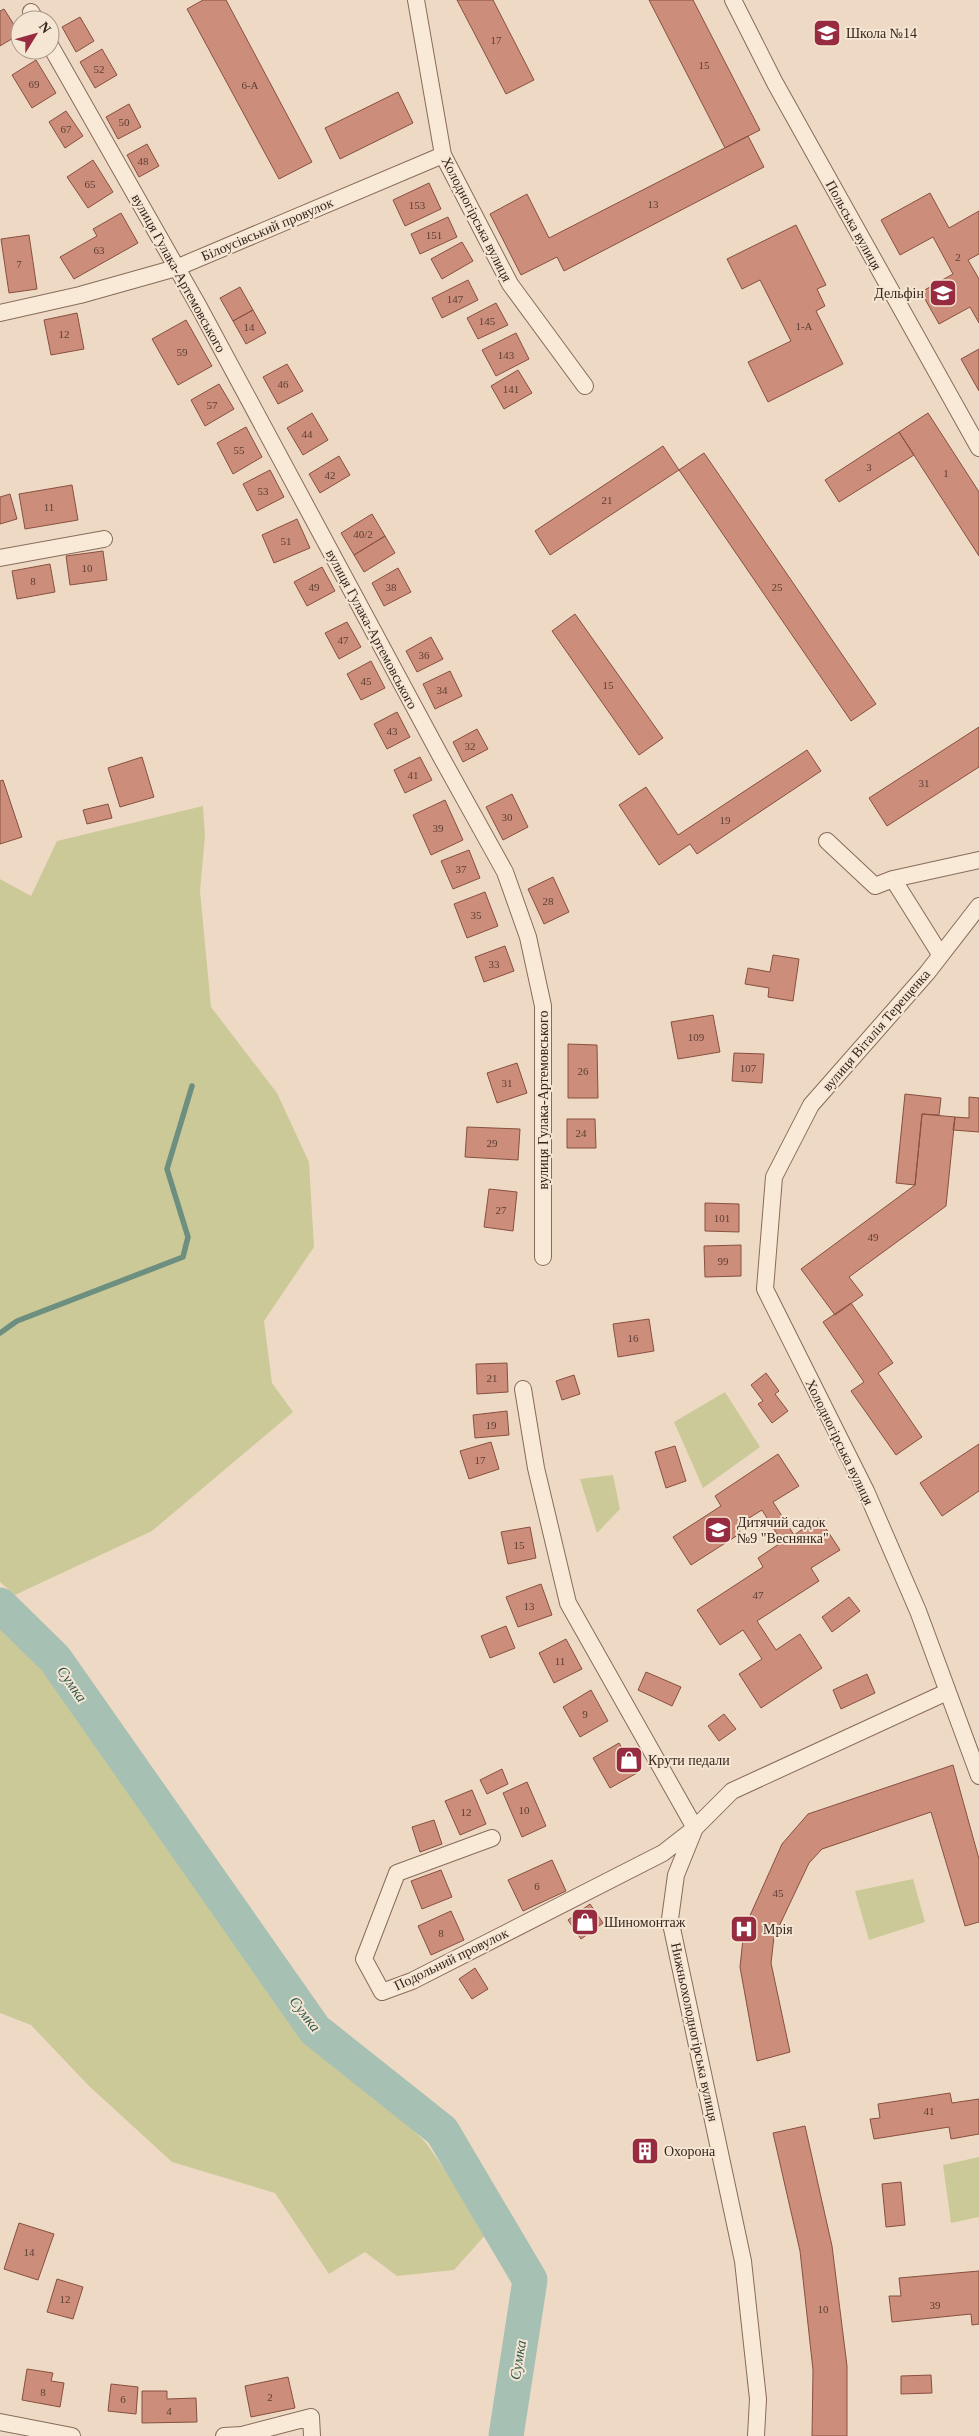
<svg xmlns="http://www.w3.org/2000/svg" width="979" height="2436" viewBox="0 0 979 2436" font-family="'Times New Roman',serif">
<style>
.green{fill:#ccc998}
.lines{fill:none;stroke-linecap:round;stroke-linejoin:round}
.stream{stroke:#6d8f80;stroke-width:5.5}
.river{stroke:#a6c1b4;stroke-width:35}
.building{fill:#cc8d7a;stroke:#875040}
.minor-casing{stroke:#886b5a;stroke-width:18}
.minor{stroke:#f9e9d7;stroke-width:16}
.labels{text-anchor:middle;stroke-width:4;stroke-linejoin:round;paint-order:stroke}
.number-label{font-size:11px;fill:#5d4035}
.poi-label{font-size:14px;fill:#38261e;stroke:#f5e6d4;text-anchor:start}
.street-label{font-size:14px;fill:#38261e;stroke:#f5e6d4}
.water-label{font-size:15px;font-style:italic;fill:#2e584e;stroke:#f5e6d4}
</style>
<rect width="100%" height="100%" fill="#eedac4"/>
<!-- green -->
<path class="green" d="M203,806L205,836L200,891L211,1007L277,1093L309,1162L314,1247L264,1321L272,1383L293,1412L152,1531L15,1595L0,1582V879L31,896L57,841Z
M725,1392L760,1447L703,1488L674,1422Z
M613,1475L620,1509L597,1533L580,1479Z
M0,1605L55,1659L315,2030L426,2143L488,2232L454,2270L397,2276L365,2252L329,2274L275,2193L172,2162L89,2086L31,2025L0,2013Z
M913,1879L925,1922L869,1940L855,1891Z
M979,2157V2217L951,2223L943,2165Z"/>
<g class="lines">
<!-- stream -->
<path class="stream" d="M0,1333L17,1321L183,1257L188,1237L167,1169L192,1086"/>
<!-- river -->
<path class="river" d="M0,1605L55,1659L315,2030L442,2131L530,2280L506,2436"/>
</g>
<!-- building -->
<path class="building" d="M203,0H226L312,162L279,179L187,9Z
M457,0H493L534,80L506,94Z
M649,0H693L760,130L725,148Z
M4,9L20,34L0,46V11Z
M80,17L94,41L76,52L62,27Z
M102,49L117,75L95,88L80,62Z
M36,60L56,93L32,108L12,75Z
M398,92L413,123L340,159L325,128Z
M129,104L141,127L118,139L106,117Z
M66,111L83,136L65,148L49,122Z
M748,136L764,167L564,271L557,257L521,275L490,214L527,194L549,238Z
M147,144L159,166L139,177L127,155Z
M93,160L113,192L88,208L67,177Z
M429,183L441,209L405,226L393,200Z
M930,193L949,228L979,211V254L968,260L979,279V323L970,307L939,324L921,292L953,274L933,237L900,255L881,220Z
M121,213L138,243L74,279L60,257L97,236L93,229Z
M448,217L457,237L420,254L411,234Z
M796,225L826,285L817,289L825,306L816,311L843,364L768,402L748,362L791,341L760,280L742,289L727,259Z
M29,235L37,289L9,293L1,239Z
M462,242L473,261L442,279L431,259Z
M468,280L478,300L442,318L432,298Z
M240,287L253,310L233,321L220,298Z
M496,303L508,325L478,339L467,318Z
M253,310L266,333L246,344L233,321Z
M77,313L84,349L51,355L44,320Z
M186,320L212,366L178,385L152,339Z
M516,333L529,359L496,376L482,350Z
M979,349V391L961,359Z
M287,364L303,391L278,404L263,377Z
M518,370L532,393L504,409L491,386Z
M219,384L234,409L205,426L191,400Z
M312,413L328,440L303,455L287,428Z
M928,413L979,492V556L899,432Z
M246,427L262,457L233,474L217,443Z
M899,432L914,455L839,502L825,480Z
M663,446L679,470L550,555L535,531Z
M704,453L876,704L851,721L679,470Z
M339,456L350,475L320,493L309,474Z
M270,470L284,497L257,511L243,484Z
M72,485L78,520L25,529L19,494Z
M10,494L17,519L0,524V497Z
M372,514L385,536L354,555L341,533Z
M297,519L310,548L274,563L262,535Z
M385,536L395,553L364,572L354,555Z
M103,551L107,580L70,585L66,556Z
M50,564L55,592L17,599L12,571Z
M322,567L335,591L307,606L294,582Z
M398,568L411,592L384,606L372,583Z
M575,614L663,738L639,755L552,631Z
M347,622L361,647L339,659L325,633Z
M431,637L443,659L417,672L406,651Z
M371,661L385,688L361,700L347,674Z
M450,671L462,696L435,709L423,684Z
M397,712L410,737L387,749L374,724Z
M979,727V767L887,826L869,798Z
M477,729L488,749L463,762L453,742Z
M807,750L821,771L697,854L690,844L659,865L619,805L646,787L678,835Z
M142,757L154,797L120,807L108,768Z
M420,757L432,780L405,793L394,770Z
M3,780L22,837L0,844V781Z
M512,794L528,827L503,840L486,807Z
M445,800L463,840L431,855L413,815Z
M108,804L112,818L87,824L83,810Z
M469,850L480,878L453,889L441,861Z
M553,877L569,912L544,924L528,889Z
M485,892L498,926L467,938L454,904Z
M505,946L514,971L484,982L475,957Z
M773,955L799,959L793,1001L768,997L769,988L745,984L748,968L770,972Z
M713,1015L720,1052L678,1059L671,1022Z
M568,1044L597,1045L598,1098H568Z
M734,1053L764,1054L762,1083L732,1081Z
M517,1063L527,1093L497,1103L487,1073Z
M905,1094L941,1098L939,1115L922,1114L915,1185L896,1183Z
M969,1097L979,1098V1132L953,1130L955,1117L969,1118Z
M922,1114L955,1117L946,1206L849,1277L863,1295L835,1315L801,1269L915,1185Z
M567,1119H595L596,1148H567Z
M467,1127L520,1129L518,1160L465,1157Z
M489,1189L517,1192L513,1231L484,1227Z
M705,1203L739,1204V1232L705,1231Z
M741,1245V1276L705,1277L704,1246Z
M851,1303L893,1363L878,1373L922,1437L896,1455L851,1391L864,1382L823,1322Z
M649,1319L654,1351L618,1357L613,1324Z
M507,1363L508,1392L477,1394L476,1364Z
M766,1373L779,1391L775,1394L788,1411L772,1423L758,1404L763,1401L751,1385Z
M574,1375L580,1394L562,1400L556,1381Z
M507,1411L509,1435L475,1438L473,1415Z
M491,1442L499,1469L469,1479L460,1451Z
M979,1444V1491L942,1516L920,1483Z
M675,1446L686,1481L666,1488L655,1452Z
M778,1454L799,1486L773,1502L794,1535L819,1518L840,1550L811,1568L819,1581L757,1621L776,1650L800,1634L822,1668L761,1708L739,1674L762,1659L743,1630L720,1645L697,1610L763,1567L758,1558L782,1542L762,1510L736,1526L741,1533L691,1565L673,1537L721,1506L715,1496Z
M530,1527L536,1558L508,1564L501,1532Z
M541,1584L552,1615L518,1627L506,1597Z
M849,1597L860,1611L832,1632L822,1617Z
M506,1626L515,1648L490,1658L481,1636Z
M566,1639L582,1669L554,1683L539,1653Z
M646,1672L681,1687L672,1706L638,1690Z
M867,1674L875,1693L841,1709L833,1690Z
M591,1690L608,1721L580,1737L563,1707Z
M724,1714L736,1729L719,1741L708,1726Z
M619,1743L637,1773L610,1788L593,1758Z
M953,1765L979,1859V1922L965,1926L931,1812L822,1849L809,1863L774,1937L771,1963L790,2052L757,2061L740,1967L744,1929L782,1844L808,1814Z
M502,1769L508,1784L487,1794L480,1780Z
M527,1782L546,1826L522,1837L503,1793Z
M472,1790L486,1824L460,1835L445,1801Z
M434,1820L442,1844L420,1852L412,1827Z
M552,1860L566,1891L523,1911L508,1880Z
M441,1870L452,1897L422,1909L411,1881Z
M590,1904L603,1923L581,1939L568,1920Z
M451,1911L464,1940L431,1955L418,1926Z
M475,1968L488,1989L472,1999L459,1979Z
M950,2093L952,2103L979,2099V2134L951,2139L949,2127L874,2139L870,2119L880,2118L878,2104Z
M805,2126L832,2246L847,2366V2436H812L813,2370L800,2251L773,2133Z
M651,2138L658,2157L638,2164L632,2144Z
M901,2182L905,2225L886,2227L882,2184Z
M19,2223L54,2234L38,2280L4,2269Z
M979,2271V2324L972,2325L971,2314L892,2322L889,2296H901L899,2278Z
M57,2279L83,2287L73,2319L47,2312Z
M27,2369L53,2373L51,2381L64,2383L60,2407L22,2400Z
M931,2375L932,2393L901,2394V2376Z
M288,2377L295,2408L251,2417L245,2386Z
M111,2384L138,2387L136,2414L108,2411Z
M142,2391H167V2399L196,2398L197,2422L142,2423Z"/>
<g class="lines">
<!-- minor casing -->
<g class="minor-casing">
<path id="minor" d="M416,0L443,155L510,284L585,386
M733,0L775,83L979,448
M31,12L36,20
M50,45L199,307L440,755L505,872L528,937L543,1006V1257
M0,313L80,295L176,268L443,155
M0,558L104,539
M827,841L875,886L893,879L979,860
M893,879L940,954
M979,906L927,973L811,1105L774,1177L765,1289L866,1491L918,1611L979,1776
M492,1838L397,1873L364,1959L382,1992L412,1981L663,1853L695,1828L568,1603L536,1468L523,1389
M0,2422L72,2436
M224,2436L242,2435L311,2417L312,2436
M756,2436L758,2399L743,2261L670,1919L676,1875L695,1828L732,1791L947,1692"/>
</g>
<!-- minor -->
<use href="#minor" class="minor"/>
</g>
<!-- icons -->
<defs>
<g id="school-square" transform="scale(1.4375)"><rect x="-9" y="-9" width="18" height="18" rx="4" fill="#972b3f" stroke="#f5e6d4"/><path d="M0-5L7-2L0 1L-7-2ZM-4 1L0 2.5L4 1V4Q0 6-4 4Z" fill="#fff"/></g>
<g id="shop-square" transform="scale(1.4375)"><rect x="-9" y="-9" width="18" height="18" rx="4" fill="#972b3f" stroke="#f5e6d4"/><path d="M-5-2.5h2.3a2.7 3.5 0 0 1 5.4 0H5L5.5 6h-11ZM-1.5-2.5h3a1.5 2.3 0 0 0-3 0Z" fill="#fff"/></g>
<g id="hospital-square" transform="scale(1.4375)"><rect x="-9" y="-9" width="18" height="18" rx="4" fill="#972b3f" stroke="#f5e6d4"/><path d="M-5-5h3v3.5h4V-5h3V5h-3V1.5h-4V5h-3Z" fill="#fff"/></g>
<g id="building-square" transform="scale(1.4375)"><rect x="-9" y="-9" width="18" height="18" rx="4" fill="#972b3f" stroke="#f5e6d4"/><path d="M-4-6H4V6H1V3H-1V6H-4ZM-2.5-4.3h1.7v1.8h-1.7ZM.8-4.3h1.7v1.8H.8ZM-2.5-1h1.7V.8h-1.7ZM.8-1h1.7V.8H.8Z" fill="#fff"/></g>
</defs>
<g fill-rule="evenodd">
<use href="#school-square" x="827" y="33"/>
<use href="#school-square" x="943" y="293"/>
<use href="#school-square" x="718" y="1530"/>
<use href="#shop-square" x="629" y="1760"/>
<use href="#shop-square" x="585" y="1922"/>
<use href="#hospital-square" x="744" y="1929"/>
<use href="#building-square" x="645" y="2151"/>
</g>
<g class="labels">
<!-- number labels -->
<g class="number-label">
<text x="496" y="44">17</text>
<text x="704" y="69">15</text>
<text x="99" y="73">52</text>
<text x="34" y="88">69</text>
<text x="250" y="89">6-А</text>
<text x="124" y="126">50</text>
<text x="66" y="133">67</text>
<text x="143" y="165">48</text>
<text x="90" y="188">65</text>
<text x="653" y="208">13</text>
<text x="417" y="209">153</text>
<text x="434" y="239">151</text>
<text x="99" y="254">63</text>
<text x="958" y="261">2</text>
<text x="19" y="268">7</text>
<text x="455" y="303">147</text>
<text x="487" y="325">145</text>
<text x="804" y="330">1-А</text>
<text x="249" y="331">14</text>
<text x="64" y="338">12</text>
<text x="182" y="356">59</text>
<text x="506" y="359">143</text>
<text x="283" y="388">46</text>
<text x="511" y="393">141</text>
<text x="212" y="409">57</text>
<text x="307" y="438">44</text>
<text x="239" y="454">55</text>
<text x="869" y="471">3</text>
<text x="946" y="477">1</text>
<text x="330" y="479">42</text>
<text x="263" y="495">53</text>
<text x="607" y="504">21</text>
<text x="49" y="511">11</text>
<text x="363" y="538">40/2</text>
<text x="286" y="545">51</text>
<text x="87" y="572">10</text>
<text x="33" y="585">8</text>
<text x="314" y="591">49</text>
<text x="391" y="591">38</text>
<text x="777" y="591">25</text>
<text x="343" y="644">47</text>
<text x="424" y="659">36</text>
<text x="366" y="685">45</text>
<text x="608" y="689">15</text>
<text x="442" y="694">34</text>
<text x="392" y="735">43</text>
<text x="470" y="750">32</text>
<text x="413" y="779">41</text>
<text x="924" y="787">31</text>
<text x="507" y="821">30</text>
<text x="725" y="824">19</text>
<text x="438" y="832">39</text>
<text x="461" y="873">37</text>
<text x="548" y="905">28</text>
<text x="476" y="919">35</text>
<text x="494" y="968">33</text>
<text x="696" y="1041">109</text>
<text x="748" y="1072">107</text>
<text x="583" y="1075">26</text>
<text x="507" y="1087">31</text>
<text x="581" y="1137">24</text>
<text x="492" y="1147">29</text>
<text x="501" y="1214">27</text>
<text x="722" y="1222">101</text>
<text x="873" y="1241">49</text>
<text x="723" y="1265">99</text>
<text x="633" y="1342">16</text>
<text x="492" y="1382">21</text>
<text x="491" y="1429">19</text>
<text x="480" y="1464">17</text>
<text x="519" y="1549">15</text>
<text x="758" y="1599">47</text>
<text x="529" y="1610">13</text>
<text x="560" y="1665">11</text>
<text x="585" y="1718">9</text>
<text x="524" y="1814">10</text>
<text x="466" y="1816">12</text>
<text x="537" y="1890">6</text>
<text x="778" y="1897">45</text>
<text x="441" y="1937">8</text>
<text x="929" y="2115">41</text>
<text x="29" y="2256">14</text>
<text x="65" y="2303">12</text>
<text x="935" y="2309">39</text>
<text x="823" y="2313">10</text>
<text x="43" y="2396">8</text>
<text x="270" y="2401">2</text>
<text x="123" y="2403">6</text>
<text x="169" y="2415">4</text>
</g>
<!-- poi labels -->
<g class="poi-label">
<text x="846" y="38">Школа №14</text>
<text x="924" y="298" text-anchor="end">Дельфін</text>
<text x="737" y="1527">Дитячий садок<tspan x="737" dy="16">№9 "Веснянка"</tspan></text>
<text x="648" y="1765">Крути педали</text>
<text x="604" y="1927">Шиномонтаж</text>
<text x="763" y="1934">Мрія</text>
<text x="664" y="2156">Охорона</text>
</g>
<!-- street labels -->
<g class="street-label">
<text transform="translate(477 219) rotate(63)" y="5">Холодногірська вулиця</text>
<text transform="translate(854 225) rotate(61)" y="5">Польська вулиця</text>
<text transform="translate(267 229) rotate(-23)" y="5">Білоусівський провулок</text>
<text transform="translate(179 273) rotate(61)" y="5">вулиця Гулака-Артемовського</text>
<text transform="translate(372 629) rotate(62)" y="5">вулиця Гулака-Артемовського</text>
<text transform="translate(876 1030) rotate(-49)" y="5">вулиця Віталія Терещенка</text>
<text transform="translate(543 1100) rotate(-90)" y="5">вулиця Гулака-Артемовського</text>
<text transform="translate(840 1442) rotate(64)" y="5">Холодногірська вулиця</text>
<text transform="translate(451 1959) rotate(-26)" y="5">Подольний провулок</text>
<text transform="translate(695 2032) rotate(78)" y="5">Нижньохолодногірська вулиця</text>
</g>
<!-- water labels -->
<g class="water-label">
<text transform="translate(72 1684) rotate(55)" y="5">Сумка</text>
<text transform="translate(305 2014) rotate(52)" y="5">Сумка</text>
<text transform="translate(518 2360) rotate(-81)" y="5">Сумка</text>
</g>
</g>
<!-- north arrow -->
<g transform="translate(35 35) rotate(53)"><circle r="24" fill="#f5e6d4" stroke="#a9998b"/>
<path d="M0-4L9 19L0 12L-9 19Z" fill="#972b3f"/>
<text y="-8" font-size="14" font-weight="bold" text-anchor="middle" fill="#38261e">N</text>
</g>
</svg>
